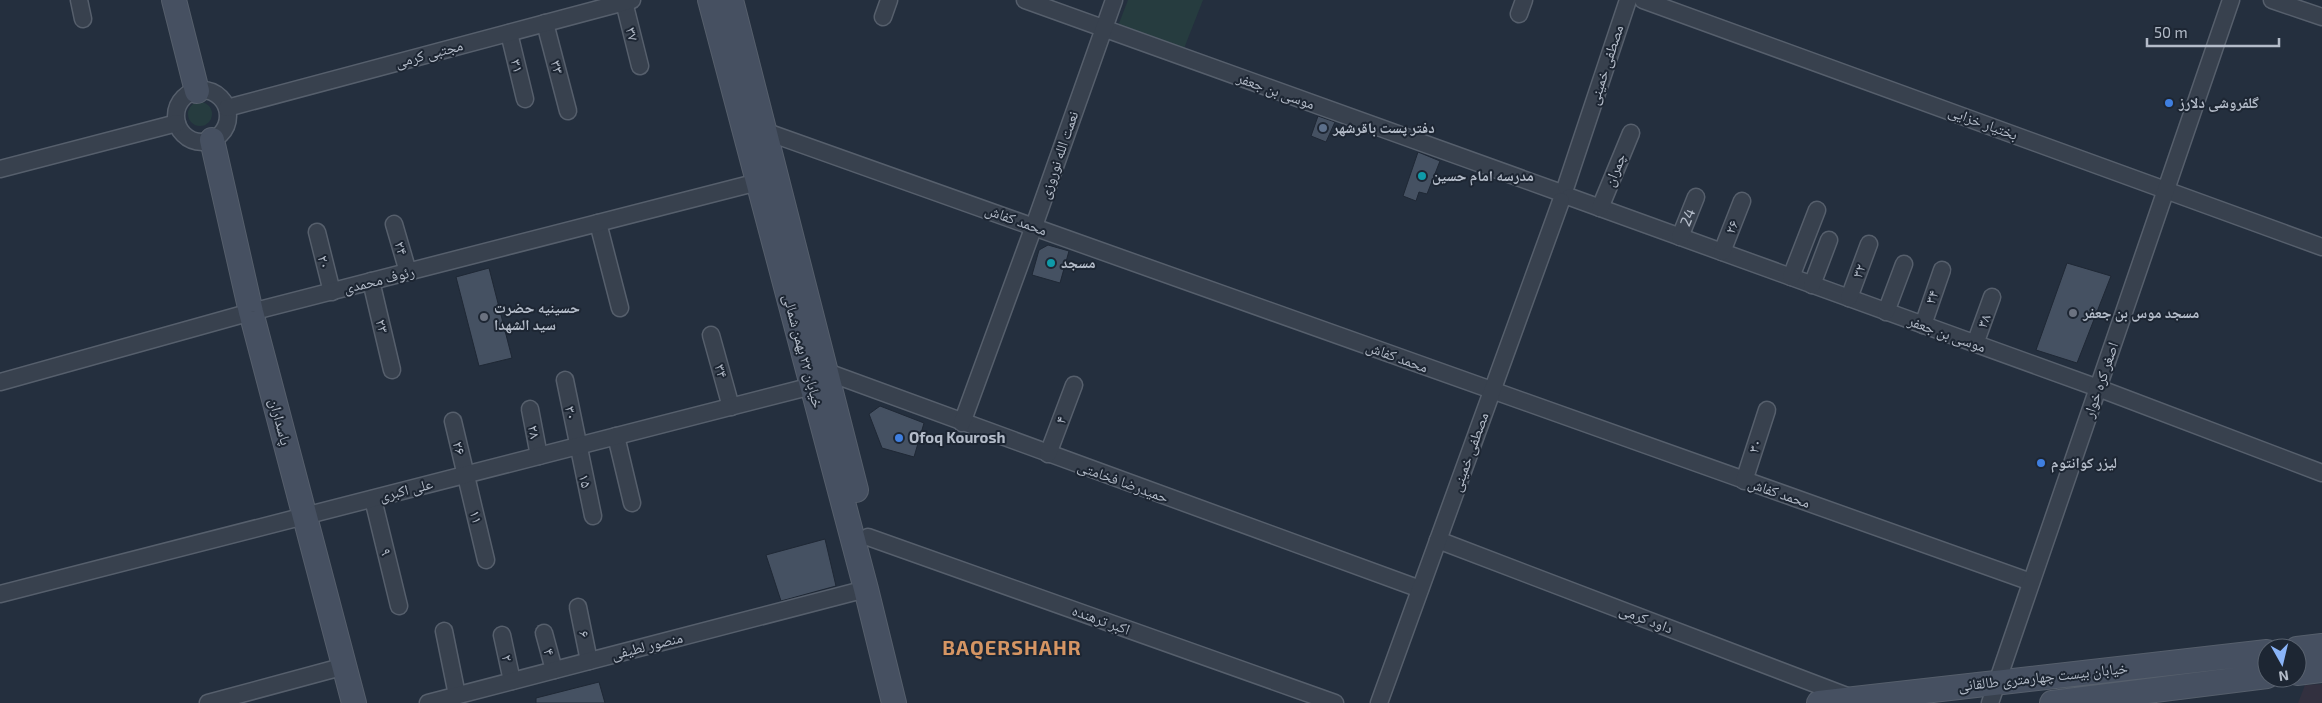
<svg xmlns="http://www.w3.org/2000/svg" width="2322" height="703" viewBox="0 0 2322 703" font-family="'Exo 2','Noto Naskh Arabic',sans-serif">
<style>
.medical{fill:#32303f}
.green{fill:#263c3f}
.building{fill:#455162;stroke:#1f2835}
.lines{fill:none;stroke-linecap:round;stroke-linejoin:round}
.street-casing{stroke:#565f6c;stroke-width:19}
.secondary-casing{stroke:#565f6c;stroke-width:26}
.street{stroke:#38414e;stroke-width:16}
.secondary{stroke:#465061;stroke-width:24}
.shop-dot{fill:#3f7fe0;stroke:#1d2633;stroke-width:2}
.service-dot{fill:#5c6f8a;stroke:#1d2633;stroke-width:2}
.culture-dot{fill:#0f9aa8;stroke:#1d2633;stroke-width:2}
.worship-dot{fill:#6b7280;stroke:#1d2633;stroke-width:2}
.labels{text-anchor:middle;stroke-width:4;stroke-linejoin:round;paint-order:stroke}
.street-label{font-size:15px;fill:#b4bcc9;stroke:#1d2633}
.poi-label{font-size:15px;font-weight:bold;fill:#b4bcc9;stroke:#1d2633;text-anchor:start}
.district-label{font-size:20px;font-weight:bold;letter-spacing:1px;fill:#d59563;stroke:#1d2633}
</style>
<rect width="100%" height="100%" fill="#242f3e"/>
<!-- medical -->
<path class="medical" d="M2322,684V703H2298L2305,685Z"/>
<!-- green -->
<path class="green" d="M1128,0H1203L1183,51L1118,26Z
M188 114a12 12 0 1 1 24 0a12 12 0 1 1-24 0Z"/>
<!-- building -->
<path class="building" d="M1318,116L1335,122L1326,142L1311,136Z
M1418,152L1440,161L1427,194L1419,192L1416,201L1403,196Z
M1048,245L1069,251L1060,283L1032,275L1039,250Z
M2067,263L2111,276L2077,363L2036,350Z
M489,268L512,358L479,366L456,277Z
M880,406L924,423L914,457L882,448L869,414Z
M825,539L836,586L781,601L766,555Z
M599,682L605,703H536V698Z"/>
<g class="lines">
<!-- street casing -->
<g class="street-casing">
<g id="street">
<path d="M79,0L83,19"/>
<path d="M1025,0L1556,191"/>
<path d="M1643,0L2322,247"/>
<path d="M2272,0L2322,17"/>
<path d="M624,2L640,66"/>
<path d="M1519,14L1524,0"/>
<path d="M883,17L889,0"/>
<path d="M545,23L568,111"/>
<path d="M509,33L525,99"/>
<circle cx="202" cy="116" r="26"/>
<path d="M227,108L632,0"/>
<path d="M764,131L2031,582"/>
<path d="M0,169L177,123"/>
<path d="M1566,186L1628,0"/>
<path d="M1570,197L2098,388L2322,473"/>
<path d="M1600,208L1631,133"/>
<path d="M598,223L620,308"/>
<path d="M394,224L408,272"/>
<path d="M317,232L332,292"/>
<path id="s1" d="M1680,237L1696,197"/>
<path d="M1722,252L1742,201"/>
<path d="M1791,277L1817,210"/>
<path d="M371,281L392,370"/>
<path d="M1812,285L1829,240"/>
<path d="M1849,298L1869,244"/>
<path d="M1886,312L1904,264"/>
<path d="M1923,325L1942,270"/>
<path d="M711,335L731,407"/>
<path d="M1975,344L1992,297"/>
<path d="M827,372L1420,589"/>
<path d="M565,380L593,516"/>
<path d="M0,382L251,312L758,182"/>
<path d="M530,409L539,456"/>
<path d="M453,421L486,560"/>
<path d="M962,423L1034,226L1114,0"/>
<path d="M616,436L632,503"/>
<path d="M1048,454L1074,385"/>
<path d="M1744,481L1767,410"/>
<path d="M373,499L399,606"/>
<path d="M868,537L1335,703"/>
<path d="M1438,540L1852,698"/>
<path d="M0,594L812,386"/>
<path d="M578,607L589,661"/>
<path d="M444,631L457,695"/>
<path d="M544,633L554,670"/>
<path d="M502,635L512,681"/>
<path d="M208,703L345,666"/>
<path d="M428,703L866,589"/>
<path d="M1379,703L1561,201"/>
<path d="M1990,703L2231,0"/>
</g>
</g>
<!-- secondary casing -->
<g class="secondary-casing">
<path id="secondary" d="M174,0L197,91
M710,0L866,589L894,703
M731,0L856,490
M212,140L251,312L354,703
M2297,649L2322,646
M2297,673L2322,670
M1819,703L2267,652
M2052,703L2267,676"/>
</g>
<!-- street -->
<use href="#street" class="street"/>
<!-- secondary -->
<use href="#secondary" class="secondary"/>
</g>
<!-- markers -->
<g class="shop-dot">
<circle cx="2169" cy="103" r="5"/>
<circle cx="899" cy="438" r="5"/>
<circle cx="2041" cy="463" r="5"/>
</g>
<circle class="service-dot" cx="1323" cy="128" r="5"/>
<g class="culture-dot">
<circle cx="1422" cy="176" r="5"/>
<circle cx="1051" cy="263" r="5"/>
</g>
<g class="worship-dot">
<circle cx="2073" cy="313" r="5"/>
<circle cx="484" cy="317" r="5"/>
</g>
<g class="labels">
<!-- street labels -->
<g class="street-label">
<text transform="translate(632 34) rotate(76)" y="5">۳۷</text>
<text transform="translate(429 54) rotate(-15)" y="5">مجتبی کرمی</text>
<text transform="translate(1606 65) rotate(-72)" y="5">مصطفی خمینی</text>
<text transform="translate(517 66) rotate(77)" y="5">۳۱</text>
<text transform="translate(557 67) rotate(76)" y="5">۳۳</text>
<text transform="translate(1276 91) rotate(20)" y="5">موسی بن جعفر</text>
<text transform="translate(1983 123) rotate(20)" y="5">بختیار خزایی</text>
<text transform="translate(1059 155) rotate(-71)" y="5">نعمت الله نوروزی</text>
<text transform="translate(1615 170) rotate(-68)" y="5">چمران</text>
<text dy="5" stroke="none"><textPath href="#s1" startOffset="21">24</textPath></text>
<text transform="translate(1016 220) rotate(20)" y="5">محمد کفاش</text>
<text transform="translate(1732 227) rotate(-69)" y="5">۲۶</text>
<text transform="translate(401 248) rotate(74)" y="5">۲۴</text>
<text transform="translate(324 262) rotate(76)" y="5">۲۰</text>
<text transform="translate(1859 271) rotate(-70)" y="5">۳۲</text>
<text transform="translate(379 280) rotate(-14)" y="5">رئوف محمدی</text>
<text transform="translate(1932 297) rotate(-71)" y="5">۳۴</text>
<text transform="translate(1984 321) rotate(-69)" y="5">۳۸</text>
<text transform="translate(382 326) rotate(77)" y="5">۲۳</text>
<text transform="translate(1947 334) rotate(20)" y="5">موسی بن جعفر</text>
<text transform="translate(803 351) rotate(75)" y="5">خیابان ۲۲ بهمن شمالی</text>
<text transform="translate(1397 357) rotate(20)" y="5">محمد کفاش</text>
<text transform="translate(721 371) rotate(75)" y="5">۳۴</text>
<text transform="translate(2101 380) rotate(-71)" y="5">اصغر کره خوار</text>
<text transform="translate(571 413) rotate(79)" y="5">۳۰</text>
<text transform="translate(1061 420) rotate(-69)" y="5">۴</text>
<text transform="translate(280 422) rotate(75)" y="5">پاسداران</text>
<text transform="translate(534 432) rotate(79)" y="5">۲۸</text>
<text transform="translate(1755 446) rotate(-72)" y="5">۳۰</text>
<text transform="translate(459 448) rotate(76)" y="5">۲۶</text>
<text transform="translate(1470 452) rotate(-70)" y="5">مصطفی خمینی</text>
<text transform="translate(585 481) rotate(77)" y="5">۱۵</text>
<text transform="translate(1123 482) rotate(20)" y="5">حمیدرضا فخامتی</text>
<text transform="translate(406 490) rotate(-14)" y="5">علی اکبری</text>
<text transform="translate(1779 493) rotate(19)" y="5">محمد کفاش</text>
<text transform="translate(476 517) rotate(76)" y="5">۱۱</text>
<text transform="translate(386 552) rotate(76)" y="5">۹</text>
<text transform="translate(1646 619) rotate(21)" y="5">داود کرمی</text>
<text transform="translate(1101 620) rotate(20)" y="5">اکبر ترهنده</text>
<text transform="translate(584 634) rotate(79)" y="5">۶</text>
<text transform="translate(647 646) rotate(-14)" y="5">منصور لطیفی</text>
<text transform="translate(549 652) rotate(75)" y="5">۴</text>
<text transform="translate(507 658) rotate(78)" y="5">۲</text>
<text transform="translate(2043 677) rotate(-6)" y="5">خیابان بیست چهارمتری طالقانی</text>
</g>
<!-- poi labels -->
<g class="poi-label">
<text x="2179" y="108">گلفروشی دلارز</text>
<text x="1333" y="133">دفتر پست باقرشهر</text>
<text x="1432" y="181">مدرسه امام حسین</text>
<text x="1061" y="268">مسجد</text>
<text x="494" y="313">حسینیه حضرت<tspan x="494" dy="17">سید الشهدا</tspan></text>
<text x="2083" y="318">مسجد موس بن جعفر</text>
<text x="909" y="443">Ofoq Kourosh</text>
<text x="2051" y="468">لیزر کوانتوم</text>
</g>
<!-- district labels -->
<g class="district-label">
<text x="1012" y="655">BAQERSHAHR</text>
</g>
</g>
<!-- north arrow -->
<g transform="translate(2282 663) rotate(172)"><circle r="24" fill="#1d2633" stroke="#59626f"/>
<path d="M0-4L9 19L0 12L-9 19Z" fill="#8ab4f8"/>
<text y="-8" font-size="14" font-weight="bold" text-anchor="middle" fill="#b4bcc9">N</text>
</g>
<!-- scale -->
<path d="M2147 38v8h132v-8" fill="none" stroke="#b4bcc9" stroke-width="2.5"/>
<text x="2154" y="38" font-size="15" fill="#b4bcc9" stroke="#1d2633" stroke-width="4" paint-order="stroke">50 m</text>
</svg>
